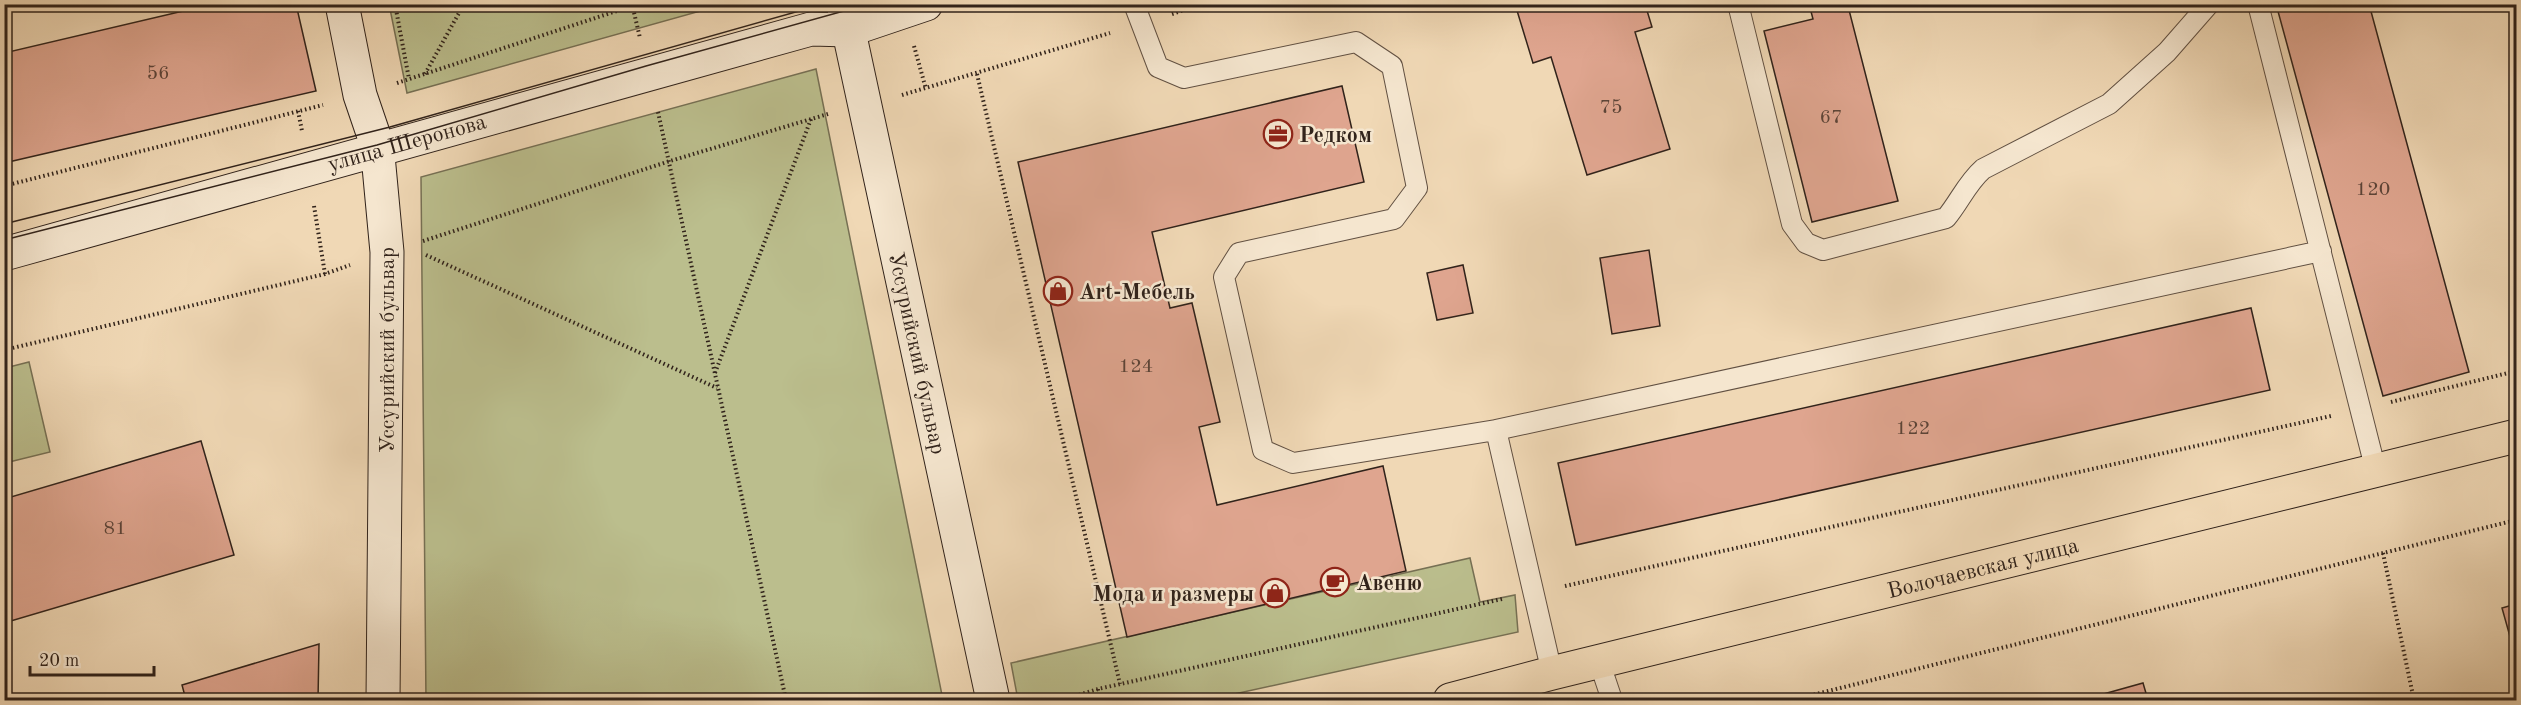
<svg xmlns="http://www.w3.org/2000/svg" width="2521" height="705" viewBox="0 0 2521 705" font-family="'Old Standard TT',serif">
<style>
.green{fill:#bbbe8d;stroke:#767054;stroke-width:1.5}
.building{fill:#dfa58f;stroke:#31231b;stroke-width:1.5}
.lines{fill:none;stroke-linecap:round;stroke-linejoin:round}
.lane-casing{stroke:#615042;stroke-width:22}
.secondary-casing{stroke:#31231b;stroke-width:35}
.primary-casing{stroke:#31231b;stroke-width:35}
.path{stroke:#31231b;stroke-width:4;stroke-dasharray:1.5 3;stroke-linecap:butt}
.lane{stroke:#f5e6cf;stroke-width:20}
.secondary{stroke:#f5e6cf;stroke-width:33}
.primary{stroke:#f0d8b5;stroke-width:33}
.tram{stroke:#31231b;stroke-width:1.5}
.labels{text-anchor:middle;stroke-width:5;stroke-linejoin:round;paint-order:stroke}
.number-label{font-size:20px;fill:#5c4438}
.poi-label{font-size:22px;font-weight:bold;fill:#31231b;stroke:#f5e6cf;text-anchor:start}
.street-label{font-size:22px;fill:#31231b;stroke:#f5e6cf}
</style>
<rect width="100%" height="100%" fill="#f0d8b5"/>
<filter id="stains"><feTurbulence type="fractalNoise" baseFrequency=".00333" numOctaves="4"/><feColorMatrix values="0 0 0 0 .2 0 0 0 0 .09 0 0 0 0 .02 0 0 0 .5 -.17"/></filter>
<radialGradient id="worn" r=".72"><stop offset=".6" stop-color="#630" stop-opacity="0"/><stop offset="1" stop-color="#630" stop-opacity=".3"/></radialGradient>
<!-- green -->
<path class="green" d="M389,4H722V5L407,93Z
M816,69L943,700H426L421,177Z
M29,362L50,452L5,463V368Z
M1470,558L1480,602L1515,595L1518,632L1207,700H1018L1011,663Z"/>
<!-- building -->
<path class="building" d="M213,4H296L316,91L4,163V53Z
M1515,4H1645L1652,27L1635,32L1670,149L1587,175L1551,57L1533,63Z
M1809,4H1866L1849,10L1898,201L1812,222L1764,31L1813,19Z
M2276,4H2369L2469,372L2383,396Z
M1342,86L1364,182L1152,232L1170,308L1192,303L1220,422L1199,427L1217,505L1383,466L1406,571L1127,637L1018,162Z
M1649,250L1660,326L1612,334L1600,258Z
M1463,265L1473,313L1437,320L1427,273Z
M2251,308L2270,390L1576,545L1558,463Z
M201,441L234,555L4,623V499Z
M2516,604V658L2502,608Z
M319,644L318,700H186L182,685Z
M2143,683L2148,700H2082Z"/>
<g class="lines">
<!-- lane casing -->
<g class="lane-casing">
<path id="lane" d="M1134,4L1158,67L1184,78L1356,42L1392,66L1417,188L1394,219L1239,253L1224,277L1263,450L1293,463L1496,430L1552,673
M1738,4L1792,224L1806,243L1823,250L1946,218C1960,201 1967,183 1983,169L2109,104L2167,52L2209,4
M2258,4L2376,471
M1496,430L2321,251
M1599,661L1612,700"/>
</g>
<!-- secondary casing -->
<g class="secondary-casing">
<g id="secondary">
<path d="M342,4L360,95L377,145L387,252L383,700"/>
<path id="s1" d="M843,4L993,700"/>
<path id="s2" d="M4,254L811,29L849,30L926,4"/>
</g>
</g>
<!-- primary casing -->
<g class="primary-casing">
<g id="primary">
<path id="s3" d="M1450,700L1552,673L2516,436"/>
</g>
</g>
<!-- path -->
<path class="path" d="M395,4L409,79
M632,4L640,38
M1172,14L1201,4
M914,46L926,89
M425,74L464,4
M977,74L1120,684
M397,83L638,4
M902,95L1110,33
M298,111L302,131
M658,112L786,700
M4,186L323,105
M314,206L325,274
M423,241L670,161L828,114
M426,255L717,388
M4,350L325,274L350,265
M715,373L811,119
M2391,402L2516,371
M2383,553L2414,700
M1565,586L2331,416
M1098,689V700
M1062,700L1098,689L1502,599
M1792,700L2516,520"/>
<!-- lane -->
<use href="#lane" class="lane"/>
<!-- secondary -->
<use href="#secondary" class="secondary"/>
<!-- primary -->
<use href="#primary" class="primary"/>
<!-- tram -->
<path class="tram" d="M4,224L390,127L824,4
M4,240L377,145L646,66L869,4"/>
</g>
<!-- icons -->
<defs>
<g id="office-ring" transform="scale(1.5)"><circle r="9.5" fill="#f5e6cf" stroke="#8f2418" stroke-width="1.5"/><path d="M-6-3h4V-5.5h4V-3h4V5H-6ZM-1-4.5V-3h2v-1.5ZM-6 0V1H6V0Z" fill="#8f2418"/></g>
<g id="shop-ring" transform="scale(1.5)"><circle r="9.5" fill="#f5e6cf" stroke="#8f2418" stroke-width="1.5"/><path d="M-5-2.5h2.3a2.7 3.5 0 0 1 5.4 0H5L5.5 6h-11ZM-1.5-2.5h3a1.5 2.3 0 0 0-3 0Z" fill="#8f2418"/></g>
<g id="cafe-ring" transform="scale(1.5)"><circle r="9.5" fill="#f5e6cf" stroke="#8f2418" stroke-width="1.5"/><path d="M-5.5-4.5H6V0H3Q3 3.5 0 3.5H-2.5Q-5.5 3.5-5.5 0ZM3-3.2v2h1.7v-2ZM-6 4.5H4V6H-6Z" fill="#8f2418"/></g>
</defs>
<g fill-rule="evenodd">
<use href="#office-ring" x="1278" y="134"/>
<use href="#shop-ring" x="1058" y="291"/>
<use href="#cafe-ring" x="1335" y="582"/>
<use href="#shop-ring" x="1275" y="593"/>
</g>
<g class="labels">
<!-- number labels -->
<g class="number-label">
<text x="158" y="79">56</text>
<text x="1611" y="113">75</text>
<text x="1831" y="123">67</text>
<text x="2373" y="195">120</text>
<text x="1136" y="372">124</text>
<text x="1913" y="434">122</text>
<text x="115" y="534">81</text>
</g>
<!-- poi labels -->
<g class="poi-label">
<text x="1299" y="142">Редком</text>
<text x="1079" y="299">Art-Мебель</text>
<text x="1356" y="590">Авеню</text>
<text x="1254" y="601" text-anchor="end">Мода и размеры</text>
</g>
<!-- street labels -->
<g class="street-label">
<text dy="8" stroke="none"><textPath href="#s2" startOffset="418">улица Шеронова</textPath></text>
<text transform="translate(386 350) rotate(-90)" y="8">Уссурийский бульвар</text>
<text dy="8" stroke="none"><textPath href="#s1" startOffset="357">Уссурийский бульвар</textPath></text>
<text dy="8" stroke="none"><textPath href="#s3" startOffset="549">Волочаевская улица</textPath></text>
</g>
</g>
<!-- margin -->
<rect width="2521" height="705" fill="none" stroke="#f0d8b5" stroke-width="24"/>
<rect x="6" y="6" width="2509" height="693" fill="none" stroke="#31231b" stroke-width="3"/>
<rect x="12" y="12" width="2497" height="681" fill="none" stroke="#31231b" stroke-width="1.5"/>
<!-- scale -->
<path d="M30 666v9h124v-9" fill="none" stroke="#31231b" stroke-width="3"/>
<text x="39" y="666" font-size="18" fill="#31231b" stroke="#f5e6cf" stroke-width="4.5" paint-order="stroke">20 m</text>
<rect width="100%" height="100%" filter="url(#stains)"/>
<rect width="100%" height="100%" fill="url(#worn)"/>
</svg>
